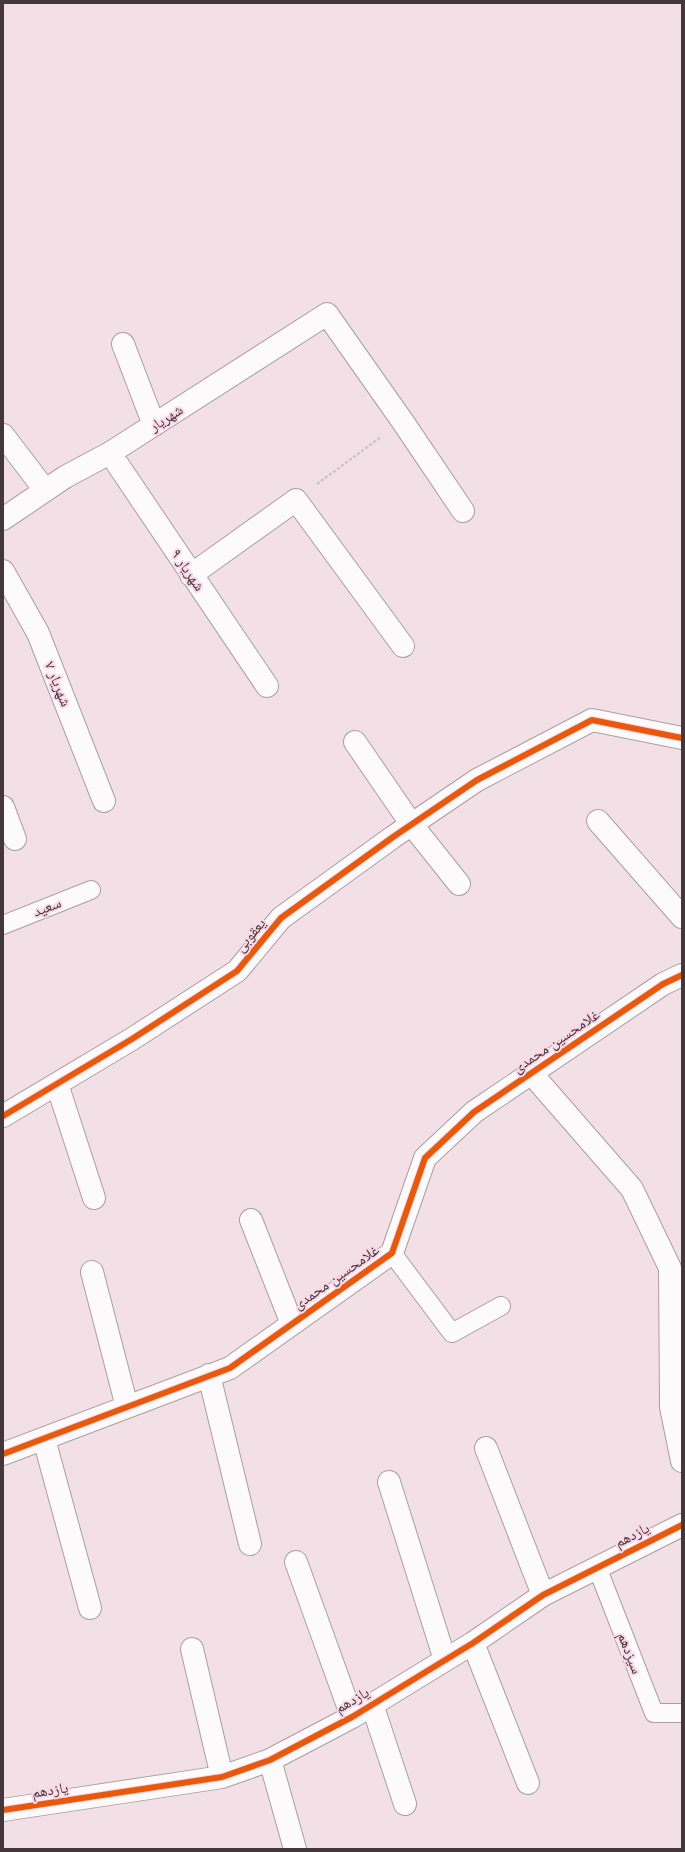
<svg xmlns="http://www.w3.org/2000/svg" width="685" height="1852" viewBox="0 0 685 1852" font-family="Mulish,'Noto Naskh Arabic',sans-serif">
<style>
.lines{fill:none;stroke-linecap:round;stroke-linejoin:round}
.service-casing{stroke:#ab9da2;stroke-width:20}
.minor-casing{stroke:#ab9da2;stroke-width:24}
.path{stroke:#cbc4c8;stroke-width:2.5;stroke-dasharray:3 2;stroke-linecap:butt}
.service{stroke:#fdfafb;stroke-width:18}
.minor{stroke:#fdfafb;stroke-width:22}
.cycleway-casing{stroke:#fbd8e5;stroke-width:8}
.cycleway{stroke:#e8590c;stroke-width:6}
.labels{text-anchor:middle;stroke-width:4;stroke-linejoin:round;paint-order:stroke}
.street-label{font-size:15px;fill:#44373c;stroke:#fbd8e5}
</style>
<rect width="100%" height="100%" fill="#f3e0e7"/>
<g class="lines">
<!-- service casing -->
<g class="service-casing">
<path id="service" d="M3,925L91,890
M392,1253L452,1333L501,1306
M597,1567L654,1713H682"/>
</g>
<!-- minor casing -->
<g class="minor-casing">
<path id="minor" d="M123,344L154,425
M3,435L45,490
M110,453L267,686
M3,519L65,477L110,453L327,314L403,422L463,511
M3,571L38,633L104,801
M191,575L296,500L403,646
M355,742L412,825L459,884
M3,807L15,839
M598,821L682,917
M531,1073L632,1189L670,1268L671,1407L682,1461
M57,1084L94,1198
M3,1116L132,1039L237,971L281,918L393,837L477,780L592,720L682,738
M251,1220L292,1324
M92,1272L127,1407
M209,1375L250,1544
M44,1439L90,1608
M486,1448L543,1595
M3,1454L230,1368L392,1253L425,1158L474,1112L663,984L682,975
M389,1482L445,1660
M296,1562L352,1717
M473,1643L528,1783
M192,1649L222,1777
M372,1704L405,1804
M270,1760L295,1849
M3,1810L222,1777L270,1760L352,1717L473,1643L543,1595L682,1525"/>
</g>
<!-- path -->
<path class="path" d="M317,484L381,437"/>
<!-- service -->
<use href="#service" class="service"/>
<!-- minor -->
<use href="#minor" class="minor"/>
<!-- cycleway casing -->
<g class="cycleway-casing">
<path id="cycleway" d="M3,1116L132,1039L237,971L281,918L393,837L477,780L592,720L682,738
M3,1454L230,1368L392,1253L425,1158L474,1112L663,984L682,975
M3,1810L222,1777L270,1760L352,1717L473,1643L543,1595L682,1525"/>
</g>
<!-- cycleway -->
<use href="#cycleway" class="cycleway"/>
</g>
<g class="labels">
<!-- street labels -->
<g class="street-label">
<text transform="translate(166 418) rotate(-33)" y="5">شهریار</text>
<text transform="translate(188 570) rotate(56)" y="5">شهریار ۹</text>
<text transform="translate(58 684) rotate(68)" y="5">شهریار ۷</text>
<text transform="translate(47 907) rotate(-21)" y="5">سعید</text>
<text transform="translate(250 935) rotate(-50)" y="5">یعقوبی</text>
<text transform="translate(556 1041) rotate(-34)" y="5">غلامحسین محمدی</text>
<text transform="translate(336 1277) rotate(-35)" y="5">غلامحسین محمدی</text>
<text transform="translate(632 1535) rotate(-27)" y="5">یازدهم</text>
<text transform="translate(630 1653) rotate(69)" y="5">سیزدهم</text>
<text transform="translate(352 1700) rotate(-30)" y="5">یازدهم</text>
<text transform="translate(50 1790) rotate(-9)" y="5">یازدهم</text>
</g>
</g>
<!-- border -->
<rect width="685" height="1852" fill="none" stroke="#44373c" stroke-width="8"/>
</svg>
